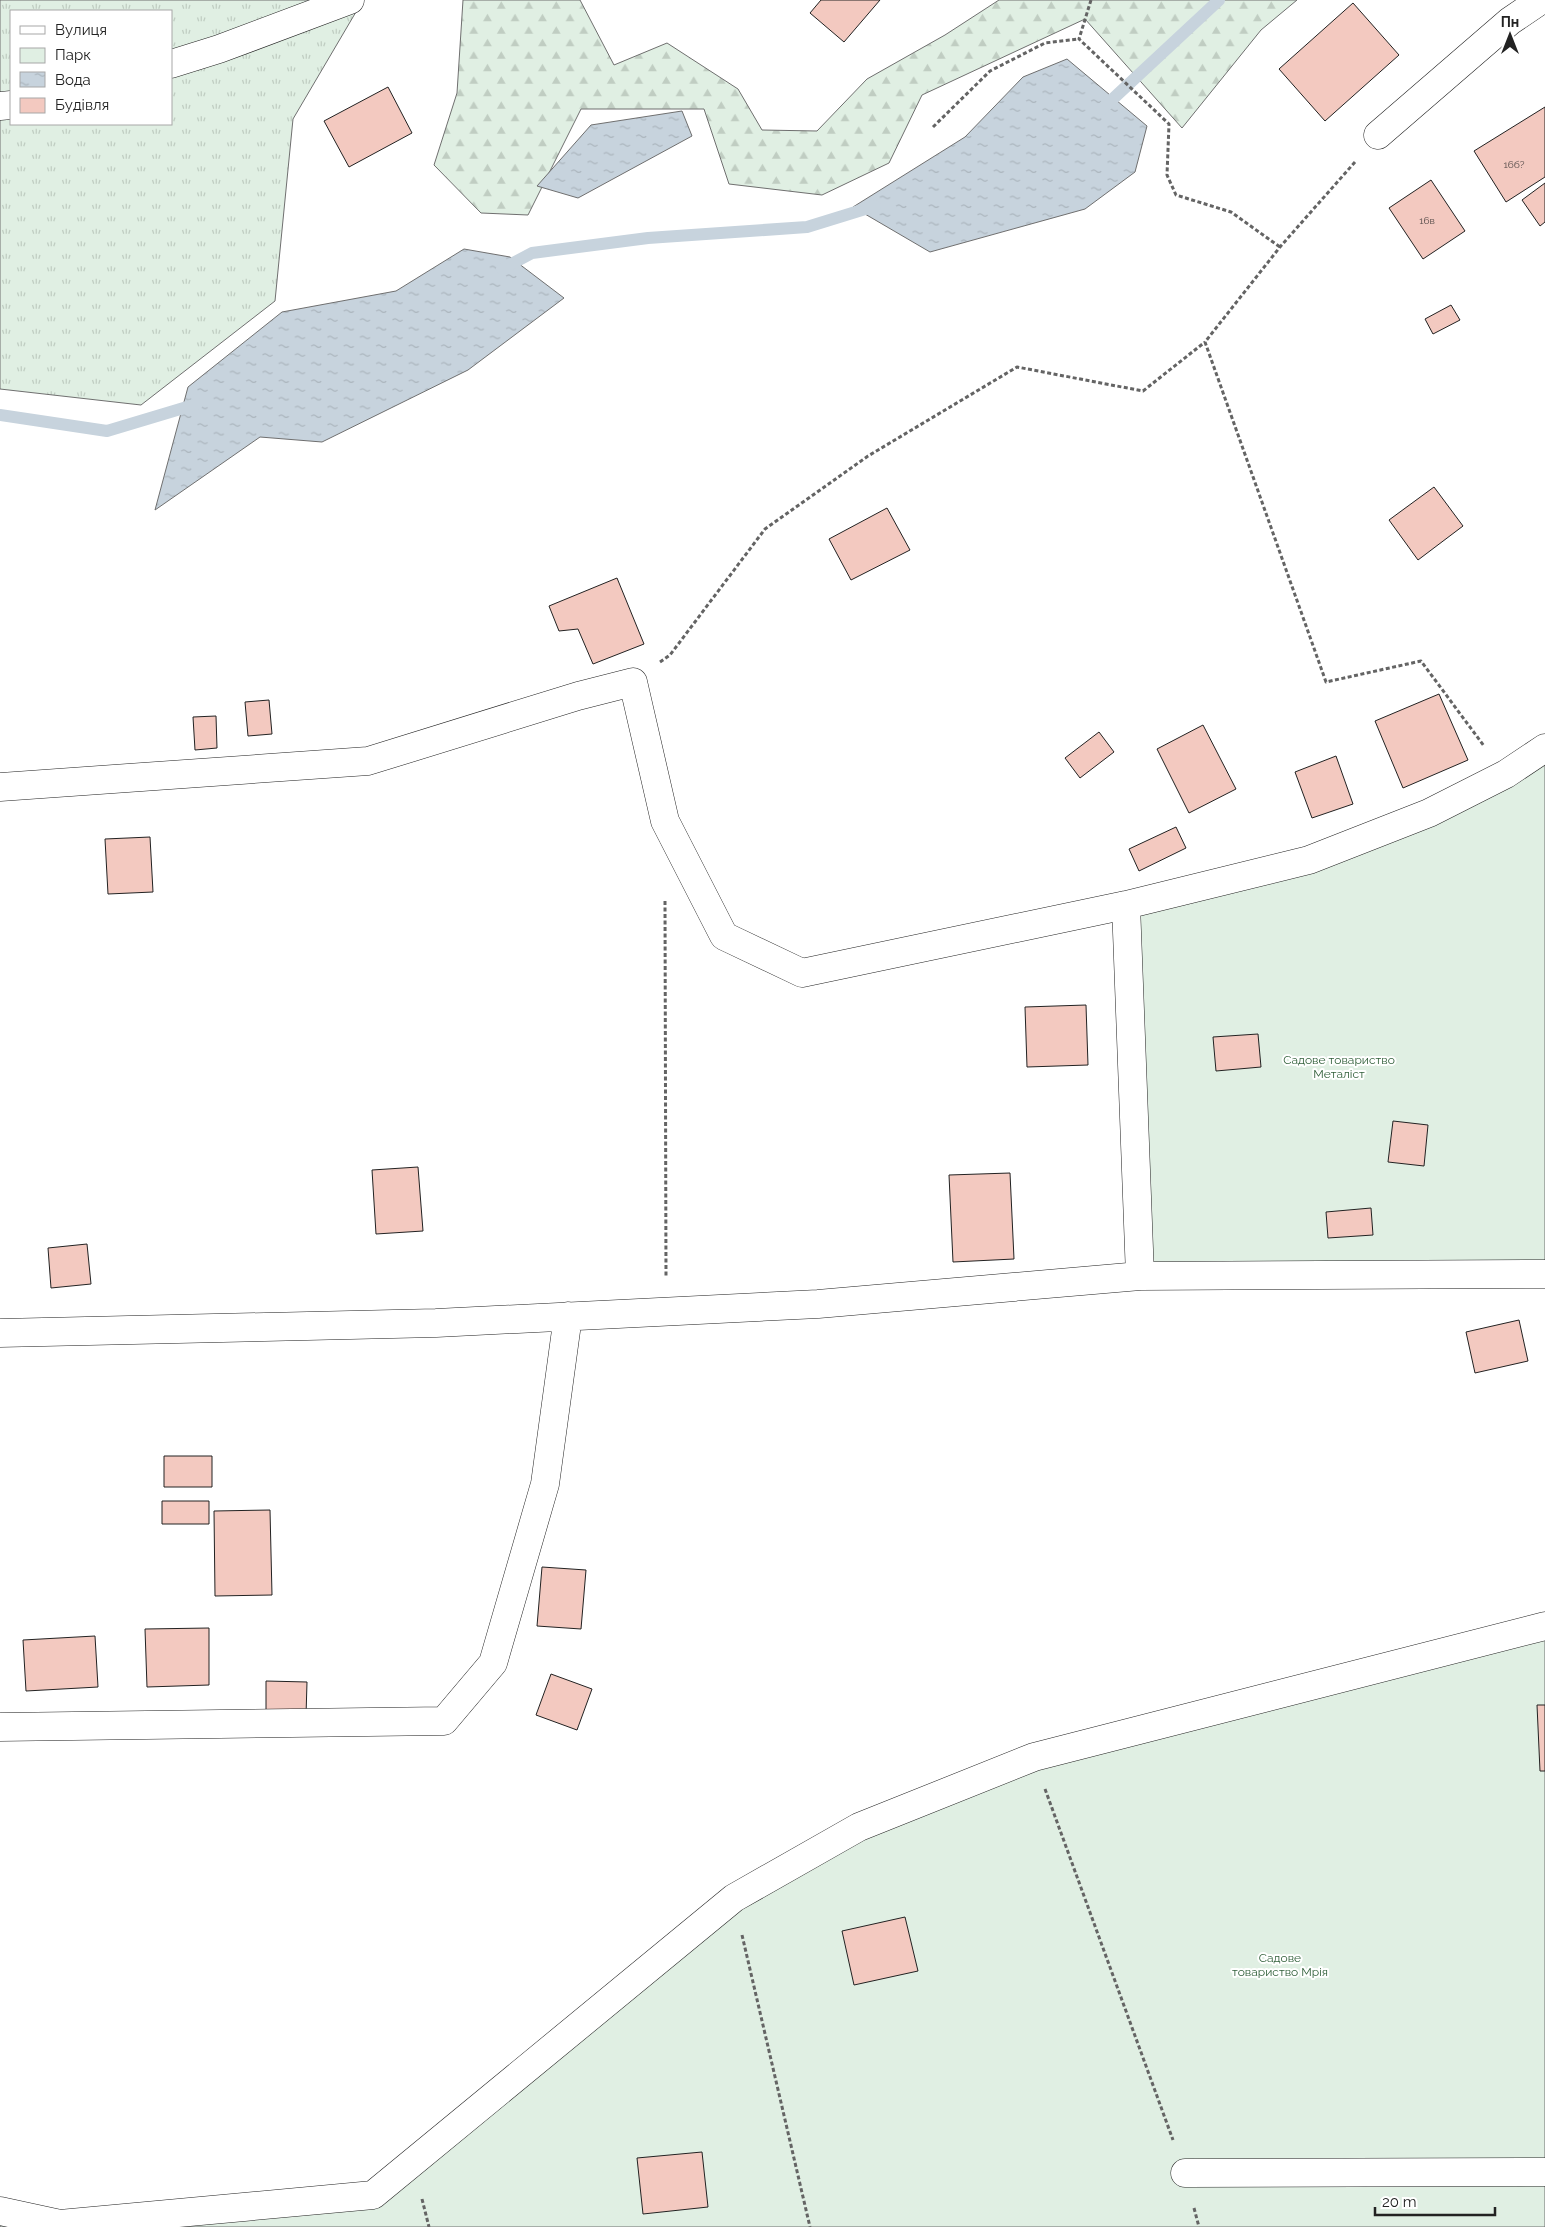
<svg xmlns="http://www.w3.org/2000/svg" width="1545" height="2227" viewBox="0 0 1545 2227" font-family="Raleway,sans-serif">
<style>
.grass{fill:url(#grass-tufts);stroke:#6f6f6f;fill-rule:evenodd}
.forest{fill:url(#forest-firs);stroke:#6f6f6f}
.green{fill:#e0efe3;stroke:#6f6f6f}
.water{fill:url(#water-ripples);stroke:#6f6f6f}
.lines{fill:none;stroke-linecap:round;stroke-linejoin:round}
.stream{stroke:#c7d3dd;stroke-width:12}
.building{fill:#f3c9c0;stroke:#222}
.minor-casing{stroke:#222;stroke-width:29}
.path{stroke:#646464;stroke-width:3;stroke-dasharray:4 2.5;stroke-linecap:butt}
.minor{stroke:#fff;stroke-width:28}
.labels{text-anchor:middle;stroke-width:4;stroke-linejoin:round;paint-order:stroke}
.number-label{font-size:10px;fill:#564c4a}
.park-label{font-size:12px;fill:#2f5e38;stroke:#fff}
</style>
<defs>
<pattern id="grass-tufts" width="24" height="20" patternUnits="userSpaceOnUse" patternTransform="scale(1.25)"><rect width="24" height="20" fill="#e0efe3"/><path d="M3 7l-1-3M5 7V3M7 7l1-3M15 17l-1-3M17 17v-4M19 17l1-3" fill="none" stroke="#c0cdc2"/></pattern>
<pattern id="forest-firs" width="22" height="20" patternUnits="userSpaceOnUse" patternTransform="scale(1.25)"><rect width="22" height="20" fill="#e0efe3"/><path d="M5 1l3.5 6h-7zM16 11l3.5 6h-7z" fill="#c0cdc2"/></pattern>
<pattern id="water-ripples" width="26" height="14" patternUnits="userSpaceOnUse" patternTransform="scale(1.25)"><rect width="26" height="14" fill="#c7d3dd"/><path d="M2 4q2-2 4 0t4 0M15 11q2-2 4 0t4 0" fill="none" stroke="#abb5bd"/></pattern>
</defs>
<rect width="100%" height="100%" fill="#fff"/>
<!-- grass -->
<path class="grass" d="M0,0H363L293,119L275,301L141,405L0,389ZM11,11H171V124H11Z"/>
<!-- forest -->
<path class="forest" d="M463,0H580L614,65L667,43L738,89L762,130L817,131L867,79L945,35L999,0H1297L1261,30L1182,128L1085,19L922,95L889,163L822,195L729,184L704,109H581L528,215L481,213L434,165L457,93Z"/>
<!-- green -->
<path class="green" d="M1545,748V1274L1140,1276L1126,905L1309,860Z
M1545,1626V2227H0V2211L60,2224L373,2195L734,1898L1034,1757Z"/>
<!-- water -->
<path class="water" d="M1067,59L1147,126L1135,172L1085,209L930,252L853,207L965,137L1023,77Z
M682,111L692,136L578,198L537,186L591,125Z
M464,249L510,257L564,298L468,370L322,442L260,437L155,510L188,387L282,312L396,291Z"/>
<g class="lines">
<!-- stream -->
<path class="stream" d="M1102,109L1219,0
M502,269L532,253L648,238L807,227L875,206
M0,415L107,431L197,404"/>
</g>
<!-- building -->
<path class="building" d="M821,0H880L844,42L810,13Z
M1353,3L1399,55L1325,121L1279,69Z
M388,87L412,133L349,167L324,121Z
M1545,107V177L1506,202L1474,151Z
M1431,180L1465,231L1423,259L1389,208Z
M1545,183V222L1540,226L1522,200Z
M1451,305L1460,320L1433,334L1425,319Z
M1434,487L1463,526L1418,560L1389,520Z
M887,508L910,550L851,580L829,539Z
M617,578L644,644L593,664L578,629L559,631L549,606Z
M1439,694L1468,760L1403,788L1375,721Z
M269,700L272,734L248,736L245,702Z
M216,716L217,748L195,750L193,717Z
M1203,725L1236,789L1189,813L1157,749Z
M1099,732L1114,752L1080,778L1065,758Z
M1336,756L1353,804L1312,818L1295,772Z
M1176,827L1186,848L1139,871L1129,849Z
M150,837L153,892L108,894L105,839Z
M1086,1005L1088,1065L1027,1067L1025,1007Z
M1258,1034L1261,1067L1216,1071L1213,1037Z
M1393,1121L1428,1125L1424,1166L1388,1162Z
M418,1167L423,1231L376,1234L372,1170Z
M1010,1173L1014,1259L953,1262L949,1175Z
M1371,1208L1373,1235L1328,1238L1326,1212Z
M87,1244L91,1284L51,1288L48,1248Z
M1519,1320L1528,1361L1475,1373L1466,1332Z
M164,1456H212V1487H164Z
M162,1501H209V1524H162Z
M270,1510L272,1595L215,1596L214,1511Z
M542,1567L586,1570L581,1629L537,1626Z
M209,1628V1685L147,1687L145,1629Z
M95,1636L98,1687L26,1691L23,1640Z
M551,1674L592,1689L577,1730L536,1715Z
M266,1681L307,1682L306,1716L266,1715Z
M1537,1705H1545V1771H1540Z
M905,1917L918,1971L854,1985L842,1931Z
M702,2152L708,2207L643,2214L637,2158Z"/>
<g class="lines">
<!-- minor casing -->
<g class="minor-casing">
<path id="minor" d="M171,64L219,49L350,0
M0,106L11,105
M1378,135L1510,21L1541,0
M0,787L368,761L578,696L633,682L665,821L724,936L802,973L1126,905L1309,860L1429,813L1506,774L1545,748
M1126,905L1140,1276
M0,1333L436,1323L818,1304L1140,1276L1545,1274
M0,1727L444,1721L493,1663L545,1484L568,1316
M1185,2173L1545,2172
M0,2211L60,2224L373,2195L734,1898L859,1827L1034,1757L1545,1626"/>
</g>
<!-- path -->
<path class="path" d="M1091,0L1079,39L1169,124L1167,175L1176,195L1231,212L1280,247
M933,127L990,71L1045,43L1079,39
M1355,162L1280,247L1205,342L1326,682L1421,661L1484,746
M660,662L670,655L765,529L868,456L1017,367L1143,391L1205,342
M665,901L666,1278
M1045,1789L1173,2140
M742,1935L810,2227
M422,2199L429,2227
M1194,2208L1199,2227"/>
<!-- minor -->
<use href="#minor" class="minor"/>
</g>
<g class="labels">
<!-- number labels -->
<g class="number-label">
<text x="1514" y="168">16б?</text>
<text x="1427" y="224">16в</text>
</g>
<!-- park labels -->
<g class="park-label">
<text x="1339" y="1064">Садове товариство<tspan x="1339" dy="14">Металіст</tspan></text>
<text x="1280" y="1962">Садове<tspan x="1280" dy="14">товариство Мрія</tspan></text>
</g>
</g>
<!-- legend -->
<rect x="10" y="10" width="162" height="115" fill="#ffffff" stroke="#a7a7a7"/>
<rect x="20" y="26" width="25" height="8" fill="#ffffff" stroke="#a7a7a7"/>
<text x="55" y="35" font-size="15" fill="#222222">Вулиця</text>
<rect x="20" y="48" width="25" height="15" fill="#e0efe3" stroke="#a7a7a7"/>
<text x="55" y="60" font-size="15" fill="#222222">Парк</text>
<rect x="20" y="72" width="25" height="15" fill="url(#water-ripples)" stroke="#a7a7a7"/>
<text x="55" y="85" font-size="15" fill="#222222">Вода</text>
<rect x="20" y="98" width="25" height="15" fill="#f3c9c0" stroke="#a7a7a7"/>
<text x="55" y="110" font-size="15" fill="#222222">Будівля</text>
<!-- north arrow -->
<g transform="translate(1510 35)" stroke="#ffffff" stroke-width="4" paint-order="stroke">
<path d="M0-4L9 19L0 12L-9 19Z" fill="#222222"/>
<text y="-8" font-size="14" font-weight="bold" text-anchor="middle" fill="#222222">Пн</text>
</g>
<!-- scale -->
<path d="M1375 2207v8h120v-8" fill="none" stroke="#222222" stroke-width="2.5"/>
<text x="1382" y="2207" font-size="15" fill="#222222" stroke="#ffffff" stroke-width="4" paint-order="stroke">20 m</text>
</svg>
